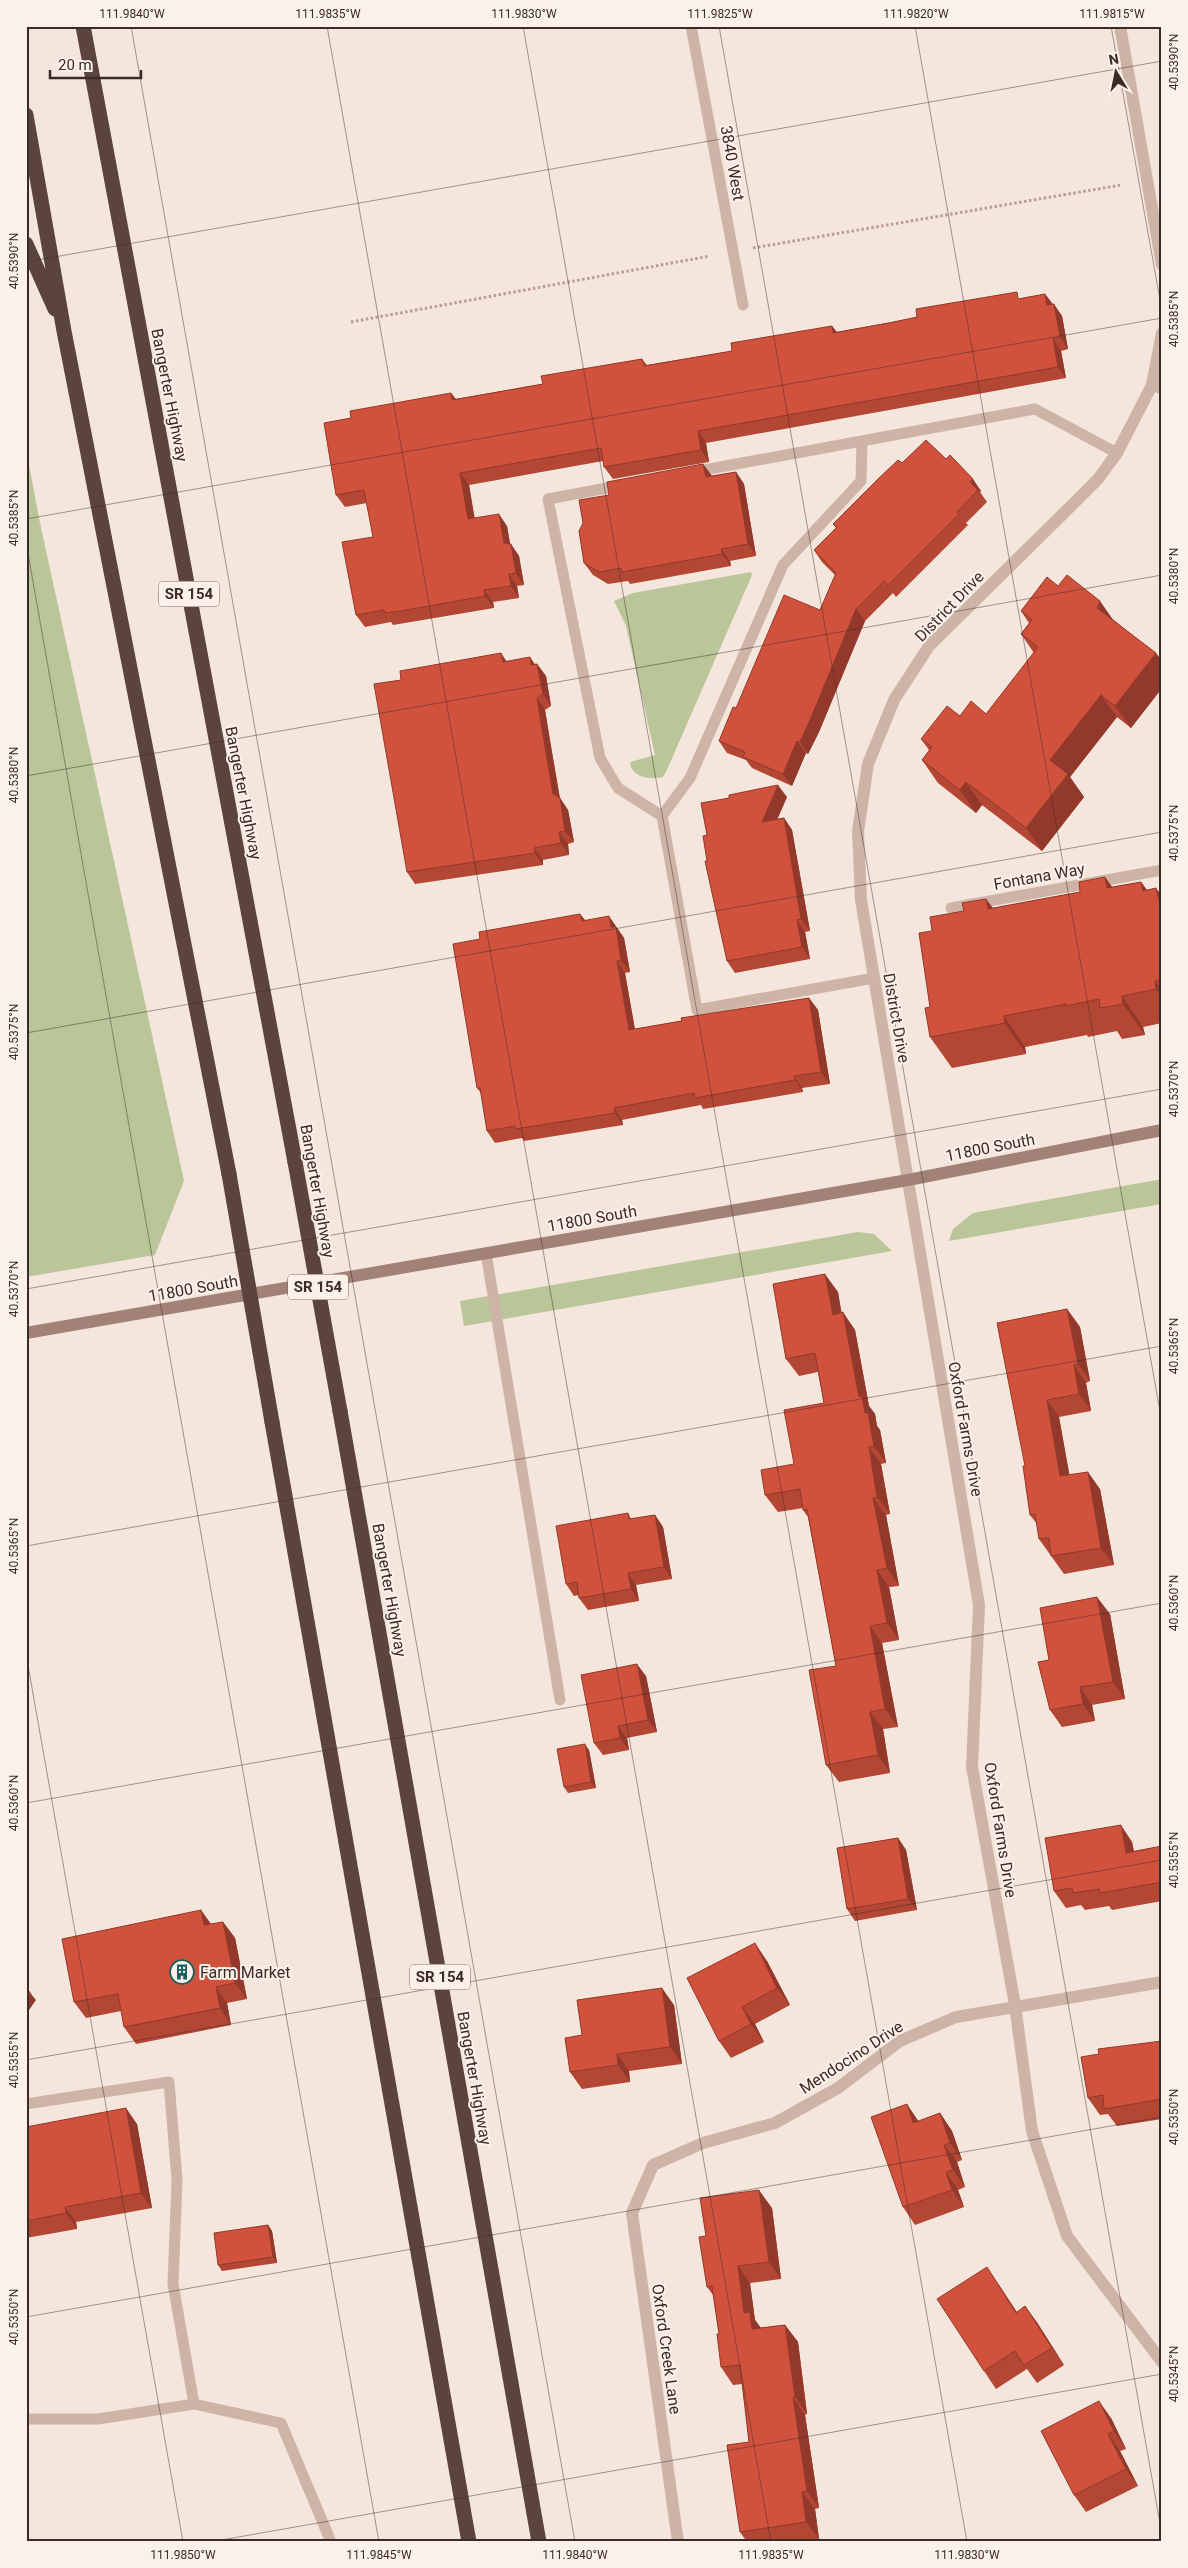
<svg xmlns="http://www.w3.org/2000/svg" width="1188" height="2568" viewBox="0 0 1188 2568" font-family="Roboto,sans-serif">
<style>
.green{fill:#bbc59a}
.lines{fill:none;stroke-linecap:round;stroke-linejoin:round}
.path{stroke:#ba9e90;stroke-width:3;stroke-dasharray:2.5 2.5;stroke-linecap:butt}
.service{stroke:#ceb4a6;stroke-width:11}
.minor{stroke:#ceb4a6;stroke-width:12}
.secondary{stroke:#a28277;stroke-width:12}
.motorway{stroke:#5b443e;stroke-width:15}
.motorway-bridge{stroke:#5b443e;stroke-width:15}
.wall{fill:#b34734}
.shaded-wall{fill:#92392b}
.building{fill:#d0523d;stroke:#92392b}
.ticks{fill:none;stroke:#392b28;stroke-width:1;stroke-opacity:0.45}
.labels{text-anchor:middle;stroke-width:4;stroke-linejoin:round;paint-order:stroke}
.shield{fill:#fbf1e9;stroke:#736662;stroke-width:1}
.shield-label{font-size:15px;font-weight:bold;fill:#392b28}
.street-label{font-size:16px;fill:#392b28;stroke:#fbf1e9}
.poi-label{font-size:16px;fill:#392b28;stroke:#fbf1e9;text-anchor:start}
.neatline{fill:none;stroke:#392b28;stroke-width:2}
.ticks-label{font-size:12px;text-anchor:middle;fill:#392b28}
</style>
<rect width="100%" height="100%" fill="#f4e6dc"/>
<!-- green -->
<path class="green" d="M26,449L40,523L184,1181L155,1255L26,1277Z
M751,572L752,575L666,772L663,777C651,780 631,778 630,762L655,755L626,626L614,601L633,593Z
M1162,1179V1204L949,1241L953,1229L973,1213Z
M858,1232L874,1234L892,1251L464,1326L460,1301Z"/>
<g class="lines">
<!-- path -->
<path class="path" d="M753,248L1121,185
M351,322L710,256"/>
<!-- service -->
<path class="service" d="M691,26L743,305
M1152,385L1162,389
M862,441L861,481L783,565L690,778L662,816L697,1010L874,978
M693,472L1035,409L1117,453
M623,485L548,499L600,758L618,788L662,816
M951,908L1162,870
M486,1253L560,1700
M26,2104L169,2082L177,2180L173,2284L194,2404
M26,2419H98L194,2404L281,2423L331,2542"/>
<!-- minor -->
<path class="minor" d="M1120,26L1162,265
M1162,333L1152,385L1117,453L1098,479L1073,504L929,646L894,700L868,764L858,831L861,900L979,1605L972,1767L1015,2005L1032,2131L1067,2236L1162,2362
M678,2542L632,2213L653,2165L703,2143L775,2123L838,2088L900,2041L956,2017L1162,1982"/>
<!-- secondary -->
<path class="secondary" d="M26,1333L908,1180L1162,1130"/>
<!-- motorway -->
<path class="motorway" d="M83,26L295,1162
M26,115L64,331L229,1174
M26,244L55,309
M340,1411L539,2542
M272,1422L469,2542"/>
<!-- motorway-bridge -->
<path class="motorway-bridge" d="M295,1162L340,1411
M229,1174L272,1422"/>
</g>
<!-- wall -->
<path class="wall" d="M1045,294L1062,316L1068,349L1061,351L1066,378L706,443L709,462L613,479L604,467L603,461L469,485L474,518L507,526L510,544L519,556L524,585L517,586L519,598L493,602L494,608L393,625L391,622L365,627L356,615L373,537L367,503L345,507L336,495L451,393L456,399L543,384L642,359L647,365L732,351L832,326L837,332Z
M946,459L981,491L980,492L987,502L966,523L968,525L896,597L893,593L865,621L819,732L808,754L806,753L792,786L752,768L746,760L727,753L719,741L736,708L820,610L835,575L822,562L814,550L836,528L833,524L902,463Z
M703,464L712,476L736,472L744,484L756,556L730,561L731,566L630,584L628,581L608,584L593,575L584,563L609,495Z
M1058,586L1114,620L1162,661V688L1131,728L1117,717L1070,777L1084,797L1042,851L982,805L976,813L938,783L922,760L929,750L921,739L960,716L986,714L1034,653L1021,634L1029,623L1021,611Z
M507,661L535,664H537L546,676L551,706L545,710L550,741L560,798L568,810L574,842L568,844L569,855L543,860V865L415,884L407,872Z
M787,797L777,819L784,818L792,830L810,931L805,932L810,959L735,973L727,961L707,861V835Z
M1105,877L1112,887L1141,882L1147,890L1162,896V1023L1143,1027L1145,1035L1122,1039L1117,1031L1088,1037L1087,1035L1025,1047L1026,1054L952,1068L930,1037V1007L932,931L964,911L986,899L993,908L1080,892Z
M580,914L585,920L617,928L624,938L630,972L625,973L635,1029L809,998L818,1010L830,1084L802,1088L803,1092L703,1109L701,1105L648,1115L622,1120L623,1125L524,1141L522,1138L495,1143L487,1131L481,1093L477,1088L480,939Z
M838,1292L841,1313L855,1330L869,1406L875,1414L877,1426L880,1430L886,1463L881,1464L890,1514L886,1515L899,1586L889,1587L899,1640L882,1643L898,1727L883,1729L890,1773L839,1782L826,1765L836,1666L808,1517L803,1510V1508L778,1512L765,1495L794,1464L824,1403L818,1372L799,1376L786,1359Z
M1067,1309L1080,1327L1090,1381L1086,1383L1091,1411L1059,1417L1069,1475L1100,1489L1114,1565L1064,1574L1039,1539L1037,1524L1030,1515L1025,1466Z
M628,1513L631,1519L655,1515L663,1527L672,1579L636,1585L639,1601L588,1610L579,1598V1595L574,1596L566,1584Z
M1110,1614L1125,1699L1092,1705L1095,1721L1062,1727L1050,1710L1049,1660Z
M646,1676L657,1732L627,1738L629,1750L603,1755L594,1743Z
M589,1750L596,1788L568,1793L564,1787Z
M898,1838L906,1850L917,1910L855,1921L847,1909Z
M1132,1842L1134,1851L1162,1846V1901L1112,1910L1109,1906L1085,1910L1081,1905L1066,1908L1054,1891Z
M201,1910L211,1924L223,1922L235,1938L247,1999L227,2003L231,2025L136,2044L124,2027L121,2011L86,2018L74,2002Z
M767,1961L790,2005L755,2024L764,2042L731,2058L719,2041Z
M674,2005L682,2064L629,2071L630,2082L582,2089L570,2072L582,2035Z
M1162,2041V2119L1117,2126L1108,2114L1100,2115L1088,2098L1099,2054Z
M940,2113L952,2131L962,2160L957,2162L965,2187L958,2190L964,2207L915,2225L903,2207L919,2121Z
M137,2124L152,2208L76,2222L77,2229L26,2238V2194Z
M772,2208L781,2279L750,2283L755,2320L761,2328L785,2325L798,2342L807,2414L805,2415L819,2508L815,2509L819,2539L803,2542H747L740,2532L749,2442L742,2384L733,2385L721,2367L719,2334L713,2295L707,2287L706,2236Z
M268,2225L272,2231L277,2263L222,2271L218,2265Z
M999,2285L1017,2312L1025,2306L1038,2324L1064,2365L1037,2383L1027,2369L996,2389L984,2371Z
M1111,2418L1126,2449L1120,2451L1138,2486L1086,2512L1074,2495Z"/>
<!-- shaded-wall -->
<path class="shaded-wall" d="M1045,294L1054,306L1047,305Z
M1054,304L1062,316L1068,349L1060,337Z
M832,326L841,338L833,333Z
M1053,339L1061,351L1066,378L1058,367Z
M451,393L460,405L452,400Z
M698,431L706,443L709,462L701,450Z
M703,464L712,476L706,477Z
M736,472L744,484L756,556L748,544Z
M460,473L469,485L477,531L468,519Z
M973,479L981,491L980,492L970,482Z
M499,514L507,526L512,555L504,543Z
M511,544L519,556L524,585L516,573Z
M721,549L730,561L731,566L722,554Z
M509,574L517,586L519,598L511,586Z
M484,590L493,602L494,608L485,596Z
M1100,601L1116,624L1097,608Z
M856,609L865,621L819,732L808,754L800,742Z
M501,653L509,665L503,662Z
M1156,653L1162,661V688L1131,728L1115,706Z
M530,657L538,669L531,665Z
M537,664L546,676L551,706L543,694Z
M1101,695L1117,717L1070,777L1084,797L1042,851L1026,828L1050,760Z
M537,698L545,710L560,800V798L568,810L574,842L565,831L553,794Z
M797,741L806,753L792,786L783,774Z
M966,782L982,805L976,813L960,790Z
M778,785L787,797L771,834L762,822Z
M784,818L792,830L810,931L801,919Z
M559,832L568,844L569,855L561,843Z
M534,848L543,860V865L535,853Z
M1105,877L1127,908L1107,888Z
M1141,882L1161,911L1156,888L1162,896V918L1143,891Z
M986,899L1008,930L988,909Z
M580,914L589,926L582,921Z
M609,916L624,938L630,972L621,960L611,927Z
M797,920L805,932L810,959L802,947Z
M617,961L625,973L637,1042L629,1030Z
M1155,981L1162,990V997L1156,989Z
M1122,996L1143,1027L1145,1035L1123,1004Z
M809,998L818,1010L830,1084L821,1072Z
M1004,1016L1025,1047L1026,1054L1005,1023Z
M794,1076L802,1088L803,1092L795,1080Z
M614,1108L622,1120L623,1125L615,1113Z
M825,1274L838,1292L845,1332L833,1315Z
M1067,1309L1080,1327L1090,1381L1078,1364Z
M843,1312L855,1330L869,1406L875,1414L877,1426L880,1430L886,1463L874,1446L865,1413L859,1397Z
M1074,1365L1086,1383L1091,1411L1079,1394Z
M1047,1400L1059,1417L1073,1494L1060,1476Z
M869,1447L881,1464L890,1514L877,1497Z
M1088,1472L1100,1489L1114,1565L1101,1548Z
M873,1498L886,1515L899,1586L887,1568Z
M655,1515L663,1527L672,1579L664,1567Z
M877,1570L889,1587L899,1640L887,1623Z
M628,1573L636,1585L639,1601L631,1589Z
M1097,1597L1110,1614L1125,1699L1113,1682Z
M870,1626L882,1643L898,1727L885,1709Z
M637,1664L646,1676L657,1732L648,1720Z
M1080,1687L1092,1705L1095,1721L1083,1704Z
M870,1712L883,1729L890,1773L878,1755Z
M618,1726L627,1738L629,1750L620,1738Z
M585,1744L589,1750L596,1788L591,1782Z
M1121,1825L1132,1842L1137,1870L1126,1853Z
M898,1838L906,1850L917,1910L908,1899Z
M201,1910L212,1926L204,1925Z
M223,1922L235,1938L247,1999L235,1983Z
M755,1943L767,1961L790,2005L777,1988Z
M216,1987L227,2003L231,2025L220,2008Z
M662,1988L674,2005L682,2064L670,2047Z
M31,1994L36,2000L27,2013L26,2002Z
M742,2007L755,2024L764,2042L751,2024Z
M617,2054L629,2071L630,2082L618,2065Z
M907,2104L919,2122L913,2123Z
M126,2108L137,2124L152,2208L141,2193Z
M940,2113L952,2131L962,2160L950,2143Z
M944,2145L957,2162L965,2187L953,2170Z
M946,2172L958,2190L964,2207L952,2190Z
M759,2190L772,2208L781,2279L769,2262Z
M65,2207L76,2222L77,2229L66,2213Z
M268,2225L272,2231L277,2263L273,2257Z
M738,2266L750,2283L755,2320L762,2330L752,2329L744,2313Z
M987,2267L999,2285L1028,2330L1016,2313Z
M1025,2306L1038,2324L1064,2365L1052,2348Z
M785,2325L798,2342L807,2414L795,2397Z
M793,2397L805,2415L819,2508L807,2491Z
M1099,2401L1111,2418L1126,2449L1114,2431Z
M1108,2434L1120,2451L1138,2486L1126,2469Z
M802,2492L815,2509L819,2539L806,2522Z"/>
<!-- building -->
<path class="building" d="M1017,292L1018,299L1045,294L1047,305L1054,304L1060,337L1053,339L1058,367L698,431L701,450L604,467L601,448L460,473L468,519L499,514L504,543L511,544L516,573L509,574L511,586L484,590L485,596L401,611L385,613L384,610L356,615L342,542L373,537L364,490L336,495L324,423L351,418L350,411L451,393L452,400L492,393L543,384L541,376L642,359L644,366L732,351L731,343L832,326L833,333L889,323L917,317L916,309Z
M926,440L946,459L950,455L973,479L970,482L978,490L957,512L959,514L888,585L884,581L856,609L810,720L800,742L797,741L783,774L743,757L745,752L719,741L733,707L736,708L784,595L820,610L836,573L814,550L837,527L833,524L877,480L898,460L902,463Z
M703,464L706,477L736,472L748,544L721,549L722,554L622,572L621,568L599,572L584,563L579,531L583,523L579,500L609,495L607,482Z
M1067,575L1100,601L1097,608L1156,653L1115,706L1101,695L1050,760L1068,774L1026,828L966,782L960,790L922,760L932,747L921,739L947,706L960,716L971,701L986,714L1038,647L1021,634L1032,620L1021,611L1047,577L1058,586Z
M501,653L503,662L530,657L531,665L537,664L543,694L537,698L542,729L553,794L560,798L565,831L559,832L561,843L534,848L535,853L407,872L374,684L401,680L400,671Z
M778,785L762,822L784,818L801,919L797,920L802,947L727,961L705,861H707L703,836L707,835L701,803L729,798V795Z
M1105,877L1107,888L1141,882L1143,891L1156,888L1162,913V979L1155,981L1156,989L1122,996L1123,1004L1100,1008L1099,999L1066,1006V1004L1004,1016L1005,1023L930,1037L925,1008L930,1007L919,933L932,931L930,917L964,911L962,903L986,899L988,909L1080,892L1079,882Z
M580,914L582,921L609,916L611,927H616L621,960L617,961L629,1030L682,1021L681,1018L809,998L821,1072L794,1076L795,1080L695,1098L694,1093L640,1103L614,1108L615,1113L516,1129L515,1126L487,1131L480,1088H477L453,944L480,939L479,932Z
M825,1274L833,1315L843,1312L859,1397L862,1396L865,1413H868L874,1446L869,1447L877,1497L873,1498L887,1568L877,1570L887,1623L870,1626L885,1709L870,1712L878,1755L826,1765L809,1670L836,1666L807,1509L803,1510L800,1489L765,1495L761,1470L794,1464L784,1410L824,1403L815,1353L786,1359L773,1284Z
M1067,1309L1078,1364L1074,1365L1079,1394L1047,1400L1060,1476L1088,1472L1101,1548L1051,1556L1049,1538L1039,1539L1035,1514L1030,1515L1023,1466H1025L997,1323Z
M628,1513L629,1519L655,1515L664,1567L628,1573L631,1589L579,1598L577,1582L566,1584L556,1526Z
M1097,1597L1113,1682L1080,1687L1083,1704L1050,1710L1038,1662L1049,1660L1040,1608Z
M637,1664L648,1720L618,1726L620,1738L594,1743L581,1675Z
M585,1744L591,1782L564,1787L557,1749Z
M1121,1825L1126,1853L1162,1846V1882L1100,1893L1099,1889L1073,1893L1072,1888L1054,1891L1045,1838Z
M898,1838L908,1899L847,1909L837,1848Z
M201,1910L204,1925L223,1922L235,1983L216,1987L220,2008L124,2027L118,1994L74,2002L62,1939Z
M755,1943L777,1988L742,2007L751,2024L719,2041L687,1978Z
M26,1987L31,1994L26,2002Z
M662,1988L670,2047L617,2054L618,2065L570,2072L565,2038L582,2035L577,2000Z
M1162,2041V2099L1104,2109L1103,2095L1088,2098L1081,2057L1099,2054L1098,2049Z
M907,2104L913,2123L940,2113L950,2143L944,2145L953,2170L946,2172L952,2190L903,2207L871,2117Z
M126,2108L141,2193L65,2207L66,2213L26,2221V2194H27L26,2189V2127Z
M759,2190L769,2262L738,2266L744,2313L750,2312L752,2329L785,2325L795,2397H793L807,2491L802,2492L806,2522L740,2532L727,2445L749,2442L740,2365L721,2367L717,2334H719L712,2286L707,2287L699,2237L706,2236L700,2198Z
M268,2225L273,2257L218,2265L214,2233Z
M987,2267L1016,2313L1025,2306L1052,2348L1024,2365L1015,2351L984,2371L937,2299Z
M1099,2401L1114,2431L1108,2434L1126,2469L1074,2495L1041,2431Z"/>
<!-- ticks -->
<path class="ticks" d="M131,26L575,2542M327,26L771,2542M523,26L967,2542M719,26L1162,2535M915,26L1162,1423M1111,26L1162,311M26,262L1162,61M26,519L1162,318M26,542L379,2542M26,776L1162,575M26,1033L1162,832M26,1289L1162,1089M26,1546L1162,1346M26,1654L183,2542M26,1803L1162,1603M26,2060L1162,1860M26,2317L1162,2117M210,2542L1162,2374"/>
<!-- icons -->
<defs>
<g id="building-ring" transform="scale(1.25)"><circle r="9.5" fill="#fbf1e9" stroke="#195f5c" stroke-width="1.5"/><path d="M-4-6H4V6H1V3H-1V6H-4ZM-2.5-4.3h1.7v1.8h-1.7ZM.8-4.3h1.7v1.8H.8ZM-2.5-1h1.7V.8h-1.7ZM.8-1h1.7V.8H.8Z" fill="#195f5c"/></g>
</defs>
<g fill-rule="evenodd">
<use href="#building-ring" x="182" y="1972"/>
</g>
<g class="labels">
<!-- shield labels -->
<g class="shield">
<rect x="159" y="581.5" width="60" height="25" rx="4"/>
<rect x="288" y="1274.5" width="60" height="25" rx="4"/>
<rect x="410" y="1964.5" width="60" height="25" rx="4"/>
</g>
<g class="shield-label">
<text x="189" y="599">SR 154</text>
<text x="318" y="1292">SR 154</text>
<text x="440" y="1982">SR 154</text>
</g>
<!-- street labels -->
<g class="street-label">
<text transform="translate(733 163) rotate(80)" y="6">3840 West</text>
<text transform="translate(170 395) rotate(79)" y="6">Bangerter Highway</text>
<text transform="translate(949 606) rotate(-46)" y="6">District Drive</text>
<text transform="translate(244 793) rotate(79)" y="6">Bangerter Highway</text>
<text transform="translate(1039 876) rotate(-10)" y="6">Fontana Way</text>
<text transform="translate(897 1018) rotate(80)" y="6">District Drive</text>
<text transform="translate(990 1147) rotate(-11)" y="6">11800 South</text>
<text transform="translate(318 1191) rotate(80)" y="6">Bangerter Highway</text>
<text transform="translate(592 1218) rotate(-10)" y="6">11800 South</text>
<text transform="translate(193 1288) rotate(-10)" y="6">11800 South</text>
<text transform="translate(966 1429) rotate(80)" y="6">Oxford Farms Drive</text>
<text transform="translate(390 1590) rotate(80)" y="6">Bangerter Highway</text>
<text transform="translate(1001 1830) rotate(81)" y="6">Oxford Farms Drive</text>
<text transform="translate(851 2057) rotate(-33)" y="6">Mendocino Drive</text>
<text transform="translate(475 2078) rotate(80)" y="6">Bangerter Highway</text>
<text transform="translate(667 2349) rotate(82)" y="6">Oxford Creek Lane</text>
</g>
<!-- poi labels -->
<g class="poi-label">
<text x="200" y="1978">Farm Market</text>
</g>
</g>
<!-- border -->
<rect width="1188" height="2568" fill="none" stroke="#fbf1e9" stroke-width="55"/>
<!-- north arrow -->
<g transform="translate(1116 72) rotate(350)" stroke="#fbf1e9" stroke-width="4" paint-order="stroke">
<path d="M0-4L9 19L0 12L-9 19Z" fill="#392b28"/>
<text y="-8" font-size="14" font-weight="bold" text-anchor="middle" fill="#392b28">N</text>
</g>
<!-- scale -->
<path d="M50 70v8h91v-8" fill="none" stroke="#392b28" stroke-width="2.5"/>
<text x="58" y="70" font-size="15" fill="#392b28" stroke="#fbf1e9" stroke-width="4" paint-order="stroke">20 m</text>
<rect x="28" y="28" width="1132" height="2512" class="neatline"/>
<g class="ticks-label">
<text x="132" y="18">111.9840°W</text>
<text x="328" y="18">111.9835°W</text>
<text x="524" y="18">111.9830°W</text>
<text x="720" y="18">111.9825°W</text>
<text x="916" y="18">111.9820°W</text>
<text x="1112" y="18">111.9815°W</text>
<text transform="translate(1174 62) rotate(-90)" y="4">40.5390°N</text>
<text transform="translate(14 261) rotate(-90)" y="4">40.5390°N</text>
<text transform="translate(1174 319) rotate(-90)" y="4">40.5385°N</text>
<text transform="translate(14 518) rotate(-90)" y="4">40.5385°N</text>
<text transform="translate(1174 576) rotate(-90)" y="4">40.5380°N</text>
<text transform="translate(14 775) rotate(-90)" y="4">40.5380°N</text>
<text transform="translate(1174 833) rotate(-90)" y="4">40.5375°N</text>
<text transform="translate(14 1032) rotate(-90)" y="4">40.5375°N</text>
<text transform="translate(1174 1089) rotate(-90)" y="4">40.5370°N</text>
<text transform="translate(14 1289) rotate(-90)" y="4">40.5370°N</text>
<text transform="translate(1174 1346) rotate(-90)" y="4">40.5365°N</text>
<text transform="translate(14 1546) rotate(-90)" y="4">40.5365°N</text>
<text transform="translate(1174 1603) rotate(-90)" y="4">40.5360°N</text>
<text transform="translate(14 1803) rotate(-90)" y="4">40.5360°N</text>
<text transform="translate(1174 1860) rotate(-90)" y="4">40.5355°N</text>
<text transform="translate(14 2060) rotate(-90)" y="4">40.5355°N</text>
<text transform="translate(1174 2117) rotate(-90)" y="4">40.5350°N</text>
<text transform="translate(14 2317) rotate(-90)" y="4">40.5350°N</text>
<text transform="translate(1174 2374) rotate(-90)" y="4">40.5345°N</text>
<text x="183" y="2559">111.9850°W</text>
<text x="379" y="2559">111.9845°W</text>
<text x="575" y="2559">111.9840°W</text>
<text x="771" y="2559">111.9835°W</text>
<text x="967" y="2559">111.9830°W</text>
</g>
</svg>
